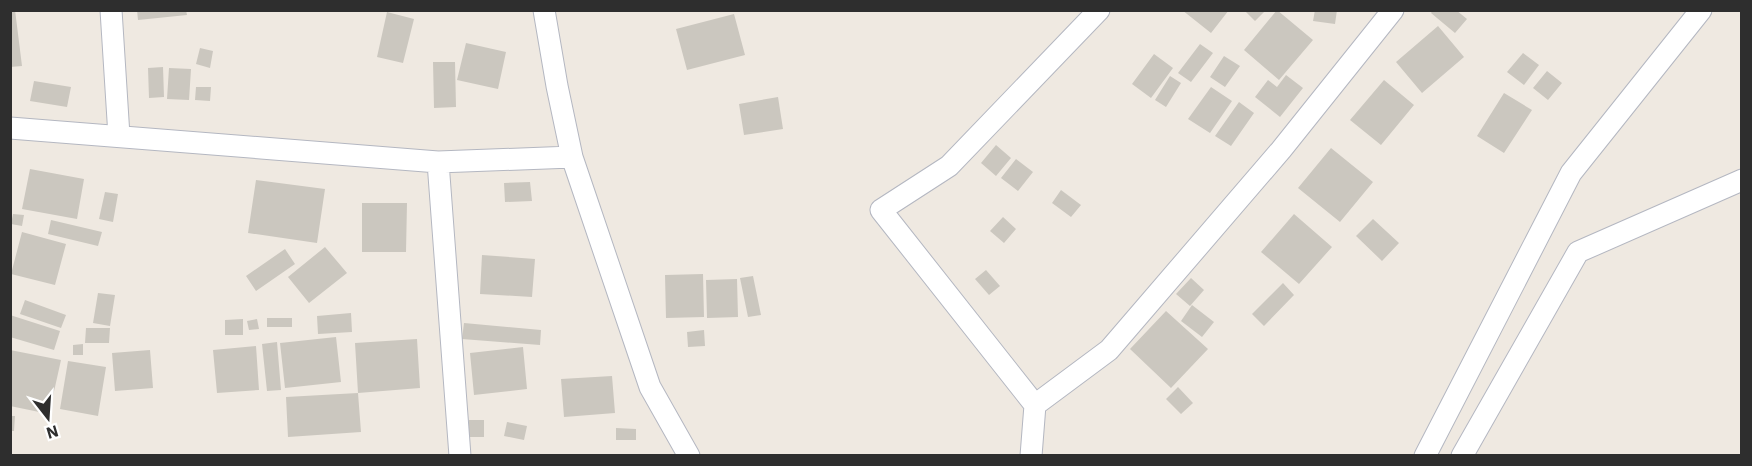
<svg xmlns="http://www.w3.org/2000/svg" width="1752" height="466" viewBox="0 0 1752 466" font-family="'IBM Plex Sans',sans-serif">
<style>
.building{fill:#cbc7bf}
.lines{fill:none;stroke-linecap:round;stroke-linejoin:round}
.street-casing{stroke:#b4b7c1;stroke-width:23}
.street{stroke:#fff;stroke-width:21}
</style>
<rect width="100%" height="100%" fill="#efe9e1"/>
<!-- building -->
<path class="building" d="M10,10H15L22,66L10,67Z
M137,10H186L187,15L138,20Z
M1182,10H1229L1211,33Z
M1244,10H1266L1255,21Z
M1277,10L1313,40L1279,80L1244,50Z
M1315,10H1337L1335,24L1313,21Z
M1433,10H1456L1467,19L1455,33L1431,13Z
M387,12L414,19L403,63L377,57Z
M734,14L745,55L687,70L676,29Z
M1438,26L1464,57L1422,93L1396,62Z
M466,43L506,52L498,89L457,80Z
M1200,44L1213,53L1191,82L1178,73Z
M200,48L213,51L210,68L196,64Z
M1523,53L1539,65L1524,85L1507,72Z
M1154,54L1173,68L1151,98L1132,84Z
M1224,56L1240,66L1225,87L1210,77Z
M433,62H455L456,107L434,108Z
M163,67L164,97L149,98L148,68Z
M169,68L191,69L189,100L167,99Z
M1547,71L1562,83L1548,100L1533,88Z
M1286,75L1303,88L1280,117L1255,97L1268,80L1277,87Z
M1170,76L1181,83L1166,107L1155,100Z
M1384,80L1414,105L1381,145L1350,120Z
M34,81L71,87L67,107L30,101Z
M196,87H211L210,101L195,100Z
M1211,87L1232,101L1210,133L1188,119Z
M1504,93L1532,110L1504,153L1477,136Z
M778,97L783,129L744,135L739,104Z
M1239,102L1254,113L1231,146L1215,136Z
M996,145L1011,158L996,176L981,163Z
M1331,148L1373,182L1340,222L1298,188Z
M1016,159L1033,172L1018,191L1001,178Z
M30,169L84,179L77,219L22,209Z
M256,180L325,189L317,243L248,233Z
M530,182L532,201L505,202L504,183Z
M1061,190L1081,205L1071,217L1052,203Z
M105,192L118,194L113,222L99,219Z
M362,203H407L406,252H362Z
M13,214L24,215L22,226L11,224Z
M1294,214L1332,247L1299,284L1261,252Z
M1003,217L1016,229L1004,243L990,231Z
M1373,219L1399,243L1382,261L1356,236Z
M51,220L102,232L98,246L48,234Z
M22,232L66,244L55,285L11,274Z
M325,247L347,273L309,303L288,277Z
M285,249L295,264L256,291L246,276Z
M482,255L535,259L532,297L480,294Z
M986,270L1000,286L989,295L975,279Z
M703,274L704,317L666,318L665,275Z
M753,276L761,315L748,317L740,278Z
M1191,278L1204,290L1190,306L1176,294Z
M737,279L738,317L707,318L706,280Z
M1283,283L1294,295L1264,326L1252,314Z
M98,293L115,295L110,326L93,323Z
M25,300L66,315L61,328L20,314Z
M1192,305L1214,322L1202,337L1181,321Z
M1166,311L1208,349L1171,388L1130,349Z
M351,313L352,332L318,334L317,316Z
M10,315L60,331L54,350L10,337Z
M267,318H292V327H267Z
M243,319V335H225V320Z
M257,319L259,329L249,330L247,321Z
M464,323L541,330L540,345L462,339Z
M86,328H110L109,343H85Z
M704,330L705,346L688,347L687,332Z
M336,337L341,382L285,388L280,343Z
M417,339L420,388L358,393L355,343Z
M277,342L281,390L267,391L262,344Z
M83,344V355H73V345Z
M256,346L259,390L217,393L213,350Z
M523,347L527,389L474,395L470,353Z
M10,350L61,360L49,414L10,406Z
M150,350L153,388L115,391L112,353Z
M68,361L106,367L98,416L60,409Z
M612,376L615,413L564,417L561,379Z
M1178,387L1193,403L1181,414L1166,399Z
M358,393L361,432L288,437L286,397Z
M10,416H15L14,431H10Z
M469,420H484V437H469Z
M507,422L527,426L524,440L504,436Z
M616,428L636,429V440H616Z"/>
<g class="lines">
<!-- street casing -->
<g class="street-casing">
<path id="street" d="M111,10L119,136
M544,10L557,86L572,157L650,387L689,456
M10,128L438,162L460,456
M438,162L572,157
M1035,405L881,210L949,166L1099,10
M1031,456L1035,405L1109,350L1281,150L1393,10
M1425,456L1571,173L1701,10
M1462,456L1578,252L1742,180"/>
</g>
<!-- street -->
<use href="#street" class="street"/>
</g>
<!-- border -->
<rect width="1752" height="466" fill="none" stroke="#2e2e2e" stroke-width="24"/>
<!-- north arrow -->
<g transform="translate(48 418) rotate(163)" stroke="#ffffff" stroke-width="4.5" paint-order="stroke">
<path d="M0-4.5L10 22L0 15L-10 22Z" fill="#2e2e2e"/>
<text y="-9" font-size="16" font-weight="bold" text-anchor="middle" fill="#2e2e2e">N</text>
</g>
</svg>
